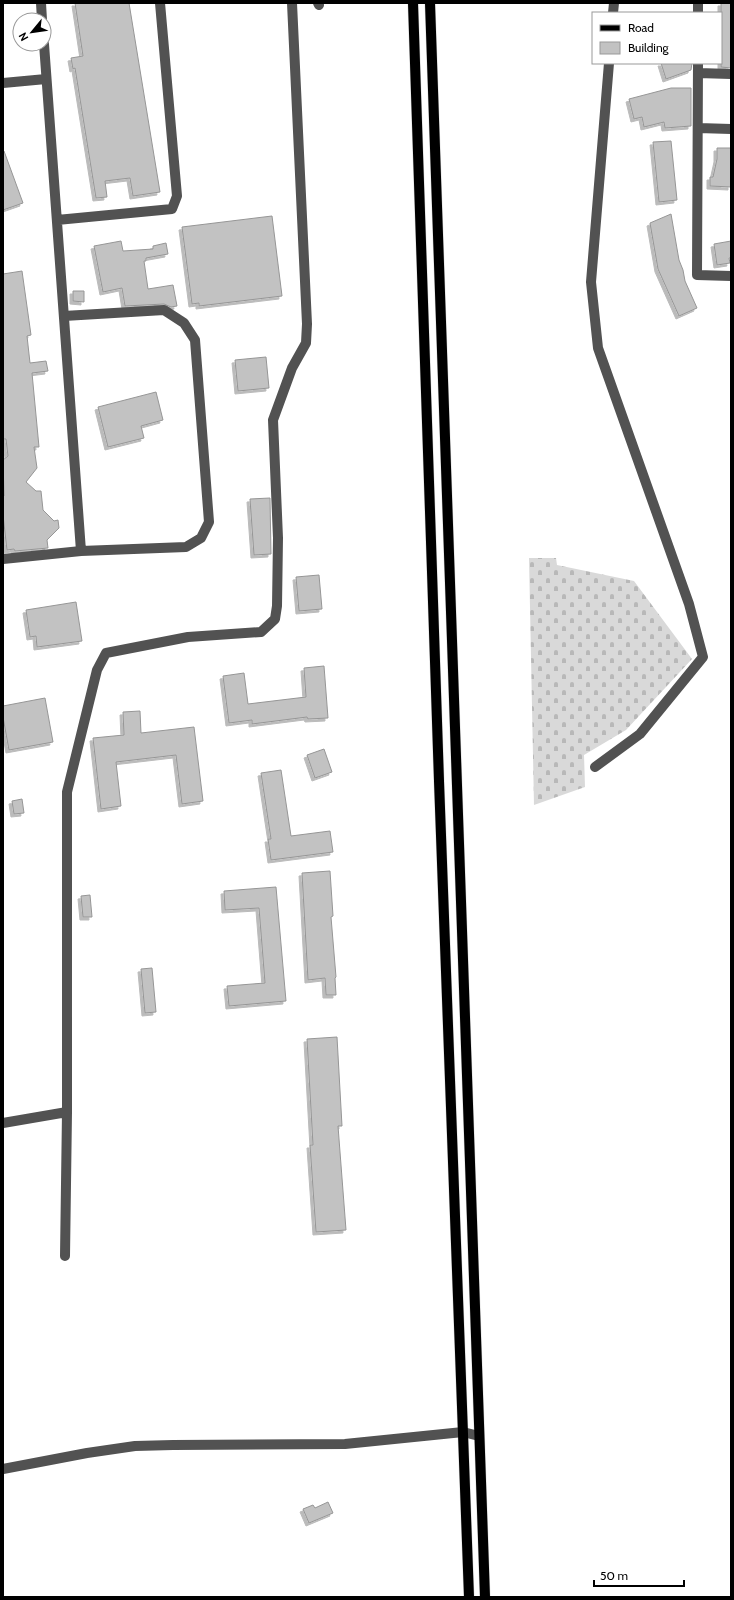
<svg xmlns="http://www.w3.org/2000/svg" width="734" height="1600" viewBox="0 0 734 1600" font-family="Cabin,sans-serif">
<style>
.cemetery{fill:url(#cemetery-stones)}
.building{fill:#c2c2c2;stroke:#969696;filter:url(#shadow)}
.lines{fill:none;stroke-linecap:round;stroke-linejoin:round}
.major-casing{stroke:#dbdbdb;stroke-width:11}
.minor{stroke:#525252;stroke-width:10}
.major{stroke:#000;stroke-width:10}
</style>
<defs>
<pattern id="cemetery-stones" width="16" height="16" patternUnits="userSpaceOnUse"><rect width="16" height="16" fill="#d9d9d9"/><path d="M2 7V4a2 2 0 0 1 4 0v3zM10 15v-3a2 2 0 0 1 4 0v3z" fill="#b8b8b8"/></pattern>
<filter id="shadow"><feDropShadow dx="-3" dy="3" stdDeviation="0" flood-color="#0004"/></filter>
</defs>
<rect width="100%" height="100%" fill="#fff"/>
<!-- cemetery -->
<path class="cemetery" d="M529,558H556L557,565L634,581L692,659L626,730L584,755L585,787L534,805Z"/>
<!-- building -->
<path class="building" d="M75,3H129L160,192L133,196L130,178L105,181L107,197L96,198L75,68L73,69L71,58L83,56Z
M721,3H731V68L721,67Z
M661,63H692L691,70L666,79Z
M671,88H691V126L665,128L664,122L644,127L642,117L634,119L629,99Z
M671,141L677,200L659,202L653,142Z
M717,148H731V187L710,186V177H713L717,159Z
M3,151H4L23,203L3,210Z
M671,214L679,260L683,270L685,281L697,308L679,316L658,269L650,223Z
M272,216L282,296L199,306V303L192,304L182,227Z
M121,241L123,251L153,249V246L166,243L168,254L146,258V261H144L148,289L173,285L177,306L171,307L164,304L125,306L122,288L103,292L94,246Z
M731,241V258H729L730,263L717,265L714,244Z
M22,271L31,335L27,336L30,363L46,361L48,371L32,373L39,447H34L37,468L26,482L36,491H41L43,510L54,521L58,520L59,528L47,540L48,548L15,551L14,549L7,550L3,515V496H4L3,460L8,456L6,439H3V274Z
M73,291H84V302L73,301Z
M266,357L269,388L238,391L235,360Z
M156,392L163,420L141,426L144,438L108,447L98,407Z
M270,498L271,554L254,555L250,499Z
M319,575L322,609L299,611L296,577Z
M76,602L82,641L37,647L36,636L30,637L26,610Z
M324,666L328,718L308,719L307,717L252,724V720L229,723L223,676L244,673L248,704L306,697L304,668Z
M45,698L53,742L9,750L3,717V706Z
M140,711L141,733L194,727L203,801L182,804L176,755L116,762L121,806L101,809L93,738L124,735L123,712Z
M324,749L332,772L315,778L307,755Z
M281,770L291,836L330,831L333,852L271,860L268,839H271L261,773Z
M22,799L24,813L14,814L12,801Z
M330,871L333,916L331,917L336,977L335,978L336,995H326L325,978L308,980L302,873Z
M276,887L286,1001L229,1006L227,986L265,983L259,908L225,910L224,891Z
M90,895L92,917H83L81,896Z
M152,968L156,1012L145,1013L141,969Z
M337,1037L342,1126H338L346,1230L316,1232L310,1145H313L307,1039Z
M328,1502L333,1513L309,1523L303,1509L313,1505L315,1508Z"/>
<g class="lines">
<!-- major casing -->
<g class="major-casing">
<path id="major" d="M413,3L439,781L469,1597
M430,3L485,1597"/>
</g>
<!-- minor -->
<path class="minor" d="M41,3L42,20
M318,3L319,5
M613,13L614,3
M698,13V3
M44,44L81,551
M698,63L697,275L731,276
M698,73L731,74
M3,83L46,79
M698,128L731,129
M57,220L172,209L177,196L160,3
M3,559L81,551L186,547L201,538L209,522L195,340L184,323L164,310L64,316
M595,767L640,734L703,657L689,604L598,348L591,282L609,63
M3,1123L67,1112
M65,1256L67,1112V792L97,670L106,653L188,637L261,632L275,619L277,606L278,538L273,420L292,368L306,343L307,324L292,3
M3,1469L87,1453L135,1446L173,1445L345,1444L463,1432L479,1436"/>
<!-- major -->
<use href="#major" class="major"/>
</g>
<!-- border -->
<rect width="734" height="1600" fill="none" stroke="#000000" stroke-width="8"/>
<!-- legend -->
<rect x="592" y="12" width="130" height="52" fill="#ffffff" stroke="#999999"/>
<rect x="600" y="25" width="20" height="6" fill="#000000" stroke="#999999"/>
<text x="628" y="32" font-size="12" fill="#000000">Road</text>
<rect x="600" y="42" width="20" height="12" fill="#c2c2c2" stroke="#999999"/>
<text x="628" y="52" font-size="12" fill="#000000">Building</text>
<!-- north arrow -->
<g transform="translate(32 32) rotate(241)"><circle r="19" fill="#ffffff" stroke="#999999"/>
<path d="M0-3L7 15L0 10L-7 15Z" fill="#000000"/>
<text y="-6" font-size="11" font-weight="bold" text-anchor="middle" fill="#000000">N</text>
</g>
<!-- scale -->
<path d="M594 1580v6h90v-6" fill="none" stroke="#000000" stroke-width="2"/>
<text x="600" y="1580" font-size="12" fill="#000000" stroke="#ffffff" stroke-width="3" paint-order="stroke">50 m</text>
</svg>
